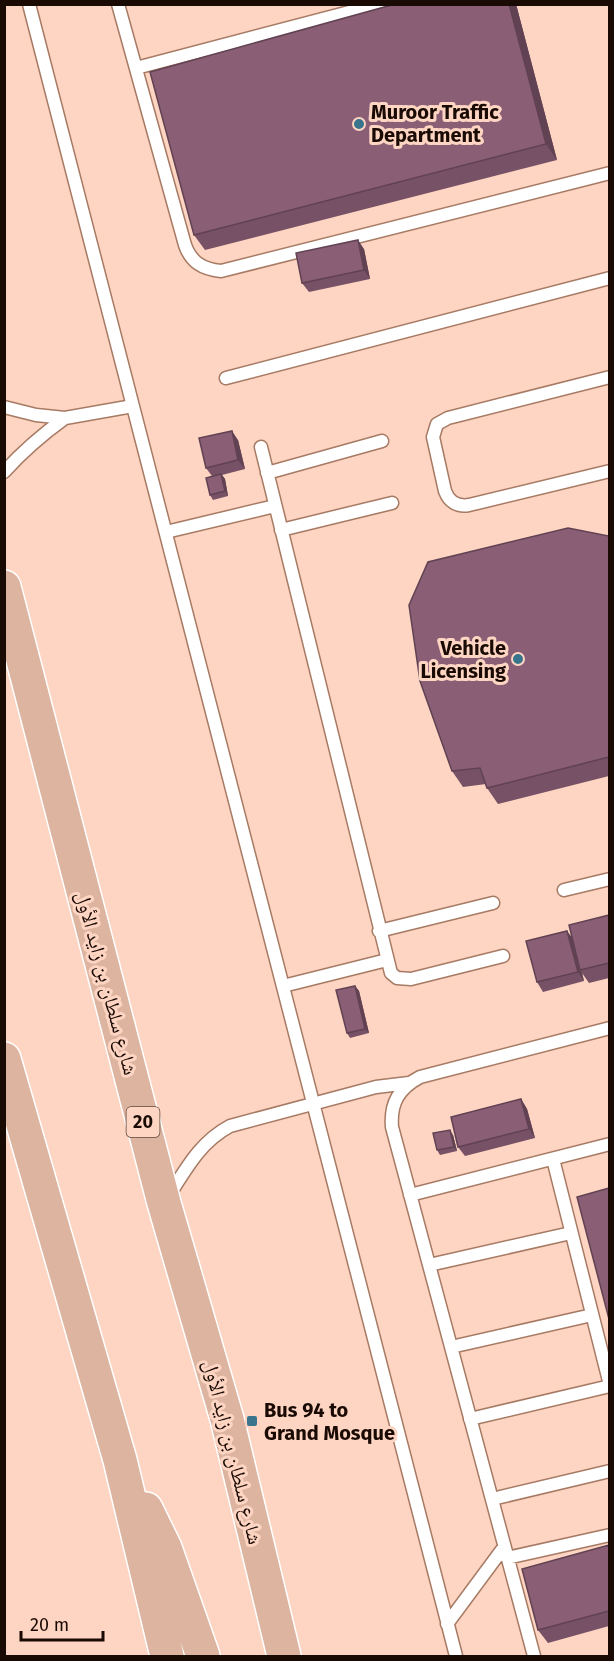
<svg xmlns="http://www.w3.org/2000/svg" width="614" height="1661" viewBox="0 0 614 1661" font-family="'Fira Sans','Noto Naskh Arabic',sans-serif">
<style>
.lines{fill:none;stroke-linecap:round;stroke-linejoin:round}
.lane-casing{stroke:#a77a64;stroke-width:15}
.primary-casing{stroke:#fff;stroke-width:36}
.lane{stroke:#fff;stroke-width:12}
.primary{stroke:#dcb4a0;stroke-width:33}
.wall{fill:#775165}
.shaded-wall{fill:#614252}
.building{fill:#8a5e75;stroke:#614252;stroke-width:1.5}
.poi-dot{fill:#38748b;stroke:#fdd5c2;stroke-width:2}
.labels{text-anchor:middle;stroke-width:6;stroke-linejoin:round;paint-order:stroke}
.shield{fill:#fdd5c2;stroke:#5e473d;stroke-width:1.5}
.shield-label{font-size:18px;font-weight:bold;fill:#1a0a04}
.poi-label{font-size:20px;font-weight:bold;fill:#1a0a04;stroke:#fdd5c2;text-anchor:start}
.street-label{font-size:20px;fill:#1a0a04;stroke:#fdd5c2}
</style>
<rect width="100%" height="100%" fill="#fdd5c2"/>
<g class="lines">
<!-- lane casing -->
<g class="lane-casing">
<path id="lane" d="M29,4L456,1656
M118,4L185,245C191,262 202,269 221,271L610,173
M136,68L380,4
M610,377L448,418L437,424L433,437L445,491C449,502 457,507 469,505L610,471
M226,378L610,278
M4,407L36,415L65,418L133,406
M261,447L391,973L397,978L411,979L503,956
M4,472C23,451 43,434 65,418
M267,473L382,441
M281,530L392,503
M166,532L275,506
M564,890L610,879
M379,931L493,903
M283,986L387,960
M553,1159L610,1385
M410,1195L610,1144
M168,1197C186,1169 200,1142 230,1126L376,1087L409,1083
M429,1265L571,1233
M451,1347L592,1315
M470,1419L610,1386
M492,1499L610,1471
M507,1558L610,1535
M447,1624L504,1547
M534,1656L392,1127C390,1103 399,1088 420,1077L610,1028"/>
</g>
<!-- primary casing -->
<g class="primary-casing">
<path id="primary" d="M4,587L164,1203L227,1419L284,1656
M4,1059L120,1460L167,1656
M146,1509L165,1548L203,1656"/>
</g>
<!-- lane -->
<use href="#lane" class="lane"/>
<!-- primary -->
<use href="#primary" class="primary"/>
</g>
<!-- wall -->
<path class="wall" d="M516,4L557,160L205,250L194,235Z
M364,249L370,279L309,292L302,283Z
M238,440L245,469L222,475L225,479L228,496L213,500L210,495L212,476L206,468Z
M609,536V776L498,804L487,788L486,784L463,787L452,771Z
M609,915V978L589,983L582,973L584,981L543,992L537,982L572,936Z
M355,986L359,991L369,1033L350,1038L347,1033Z
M521,1099L527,1109L535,1138L465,1156L458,1147Z
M453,1135L457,1151L440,1155L437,1150Z
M609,1545V1626L548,1643L538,1630Z"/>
<!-- shaded-wall -->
<path class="shaded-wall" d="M509,4H516L557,160L546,144Z
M358,240L364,249L370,279L364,270Z
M232,431L238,440L245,469L238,460Z
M221,474L225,479L228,496L225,491Z
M567,931L574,940L580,970L582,973L584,981L578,972Z
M355,986L359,991L369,1033L365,1029Z
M521,1099L527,1109L535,1138L529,1129Z
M450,1130L453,1135L457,1151L454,1147Z"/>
<!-- building -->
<path class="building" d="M395,4H509L546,144L194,235L150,72Z
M358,240L364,270L302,283L296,253Z
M232,431L238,460L206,468L199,438Z
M221,474L225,491L210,495L206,478Z
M568,528L609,536V757L487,788L480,768L452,771L420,681L409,605L428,562Z
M609,915V963L580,970L569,925Z
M567,931L578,972L537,982L526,941Z
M355,986L365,1029L347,1033L336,990Z
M521,1099L529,1129L458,1147L451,1117Z
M450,1130L454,1147L437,1150L433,1133Z
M609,1188V1319L577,1197Z
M609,1545V1611L538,1630L522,1569Z"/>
<!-- markers -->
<g class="poi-dot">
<circle cx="359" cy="124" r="6"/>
<circle cx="518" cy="659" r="6"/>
<rect x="246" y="1415" width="12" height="12" rx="3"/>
</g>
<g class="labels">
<!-- shield labels -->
<rect class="shield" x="126.5" y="1107" width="33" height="30" rx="4.5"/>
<g class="shield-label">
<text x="143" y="1128">20</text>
</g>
<!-- poi labels -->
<g class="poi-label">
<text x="371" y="119">Muroor Traffic<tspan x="371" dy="23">Department</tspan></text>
<text x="506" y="655" text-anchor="end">Vehicle<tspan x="506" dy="23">Licensing</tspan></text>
<text x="264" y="1417">Bus 94 to<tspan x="264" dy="23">Grand Mosque</tspan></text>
</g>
<!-- street labels -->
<g class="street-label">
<text transform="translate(107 983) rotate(75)" y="7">شارع سلطان بن زايد الأول</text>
<text transform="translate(233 1452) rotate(76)" y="7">شارع سلطان بن زايد الأول</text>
</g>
</g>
<!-- border -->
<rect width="614" height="1661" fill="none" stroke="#1a0a04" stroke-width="12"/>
<!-- scale -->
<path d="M21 1631v9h82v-9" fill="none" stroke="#1a0a04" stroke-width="3"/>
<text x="30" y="1631" font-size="18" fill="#1a0a04" stroke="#fdd5c2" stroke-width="4.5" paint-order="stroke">20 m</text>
</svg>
